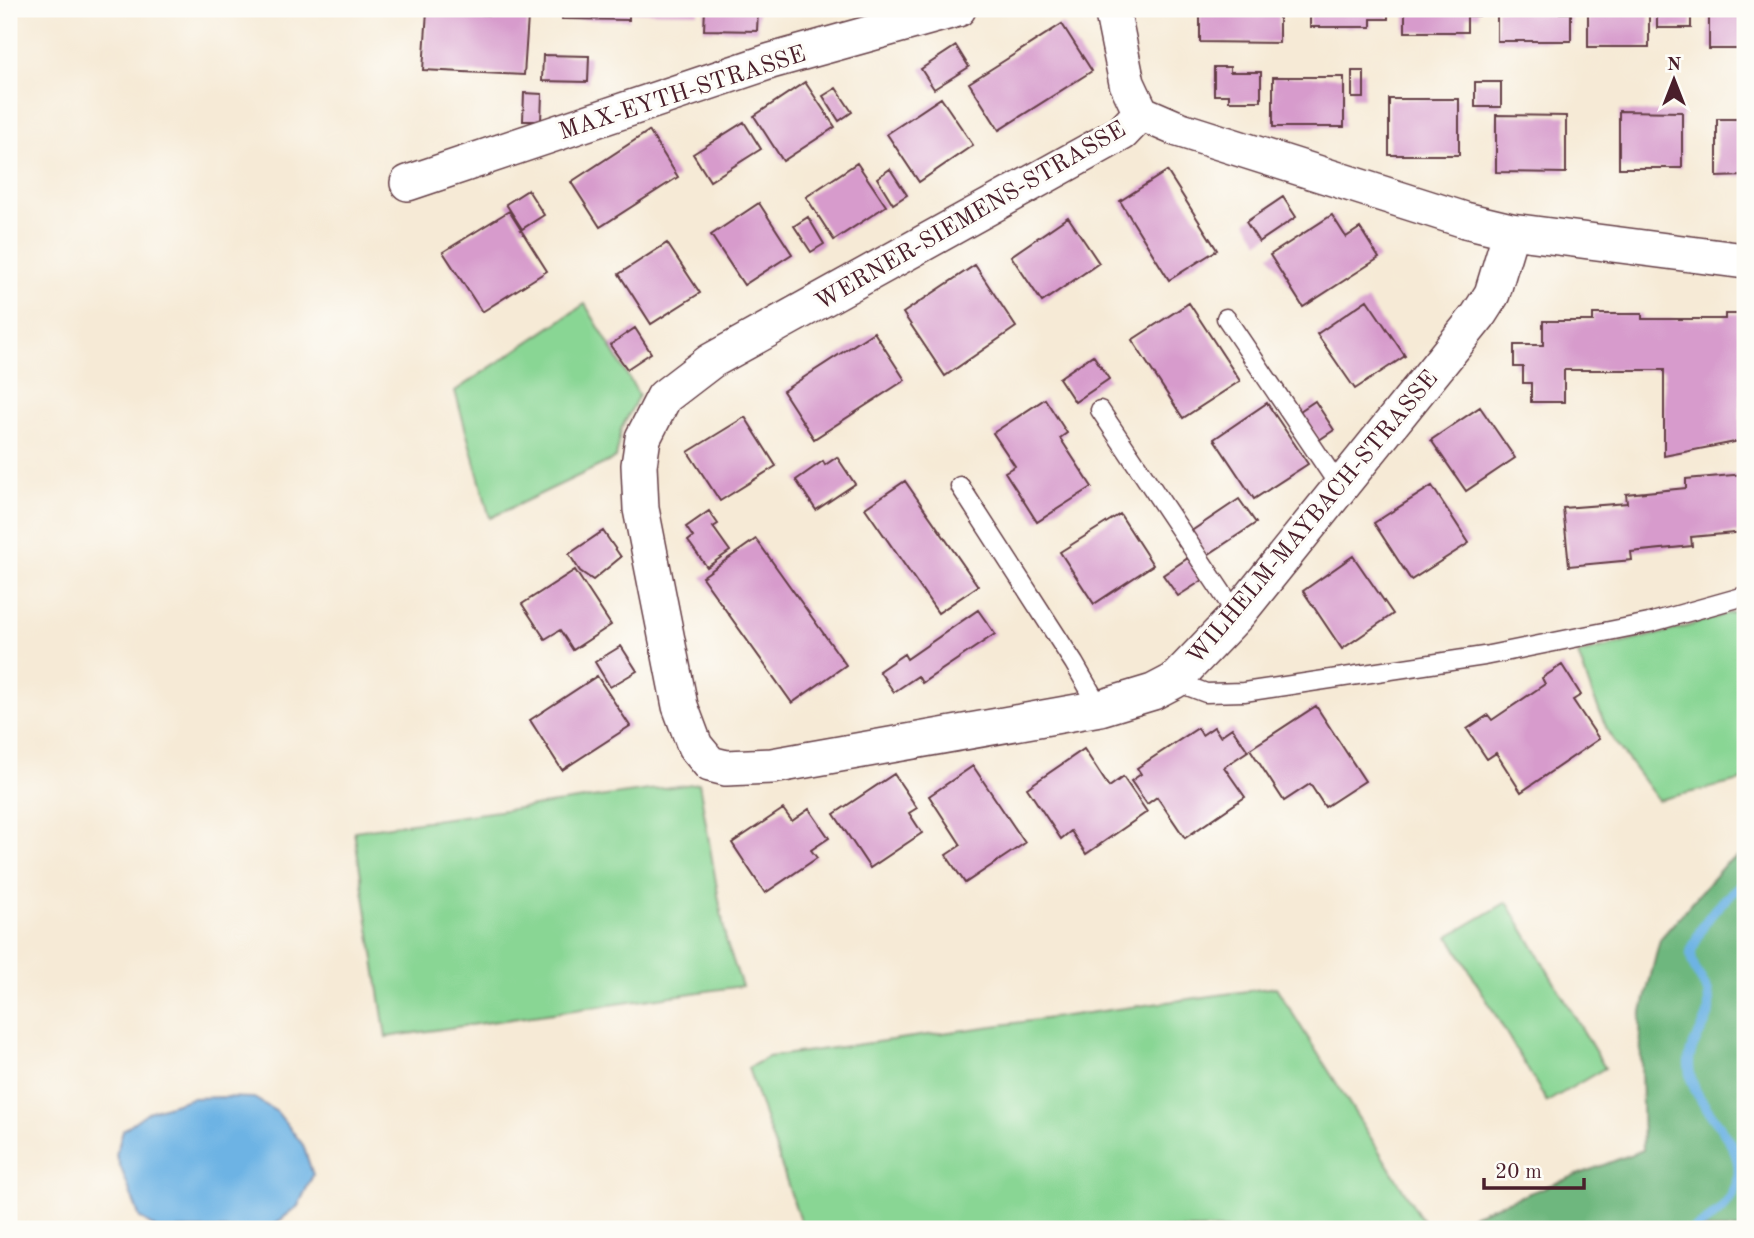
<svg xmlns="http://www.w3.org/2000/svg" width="1754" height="1238" viewBox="0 0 1754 1238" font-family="'Old Standard TT',serif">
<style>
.green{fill:#89d694;stroke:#6a7a60;stroke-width:2}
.forest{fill:#6eb77e;stroke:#5c6b54;stroke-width:2}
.water{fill:#6db3e4;stroke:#5c6988;stroke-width:2}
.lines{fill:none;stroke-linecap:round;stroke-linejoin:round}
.stream{stroke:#6db3e4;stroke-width:10}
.building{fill:#d79bcc}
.lane-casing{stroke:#643d45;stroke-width:21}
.street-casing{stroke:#643d45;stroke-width:38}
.lane{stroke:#fff;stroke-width:18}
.street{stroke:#fff;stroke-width:35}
.labels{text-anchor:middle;stroke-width:6;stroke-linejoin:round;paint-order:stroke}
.street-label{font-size:24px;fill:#4a1f2b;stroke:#fdfcf7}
</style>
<rect width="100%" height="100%" fill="#fdfcf7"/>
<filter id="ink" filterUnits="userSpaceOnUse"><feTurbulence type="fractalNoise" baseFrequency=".0143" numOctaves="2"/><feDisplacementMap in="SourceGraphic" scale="14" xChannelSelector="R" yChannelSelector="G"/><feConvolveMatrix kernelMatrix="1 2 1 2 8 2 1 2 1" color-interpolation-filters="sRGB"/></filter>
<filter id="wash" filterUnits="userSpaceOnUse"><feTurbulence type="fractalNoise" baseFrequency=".00686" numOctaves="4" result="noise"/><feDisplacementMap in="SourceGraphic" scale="28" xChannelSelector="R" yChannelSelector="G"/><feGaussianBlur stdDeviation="1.57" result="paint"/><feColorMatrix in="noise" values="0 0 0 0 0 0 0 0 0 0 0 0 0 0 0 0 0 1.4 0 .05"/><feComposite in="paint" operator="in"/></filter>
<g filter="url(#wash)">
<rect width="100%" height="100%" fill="#f6ead6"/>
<!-- green -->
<path class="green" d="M585,304L639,395L621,429L616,458L490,518L455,391Z
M1745,608V780L1658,800L1609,734L1591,691L1578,654L1679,629Z
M699,783L726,941L742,986L386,1037L354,831Z
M1507,902L1605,1068L1547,1102L1449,936Z
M1276,987L1428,1229H803L748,1068L768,1057Z"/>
<!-- forest -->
<path class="forest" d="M1745,854V1229H1456L1474,1214L1643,1150L1640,1019L1660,939L1726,863Z"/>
<!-- water -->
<path class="water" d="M223,1097L254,1098L277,1112L303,1145L313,1175L298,1206L269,1229H157L140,1218L116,1155L123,1130L148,1112L192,1098Z"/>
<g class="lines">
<!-- stream -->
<path class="stream" d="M1694,1229C1712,1219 1731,1204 1737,1183C1749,1136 1688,1109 1689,1063C1689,1043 1710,1024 1709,1008C1709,1004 1709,997 1708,992C1703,980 1691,968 1691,953C1691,949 1696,942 1697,938C1707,914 1726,898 1745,882"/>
</g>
<g id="blocks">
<!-- building -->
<path class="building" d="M562,9H698V13L629,12V20L562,19Z
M705,9H758L757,31L704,30Z
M1200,9H1279V43L1200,42Z
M1310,9H1388V19H1371V27H1310Z
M1405,9H1478L1479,16H1467V32H1405Z
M1497,9H1559V13H1571V41H1497Z
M1588,9H1649V47H1588Z
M1657,9H1691V28H1657Z
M1709,9H1745V49H1709Z
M427,11L528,17L524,75L423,70Z
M1062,24L1092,71L999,130L969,83Z
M956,46L969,67L934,89L921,69Z
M543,55L589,56L588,82L542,81Z
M1214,67H1230V72H1261V101H1229V95H1214Z
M1352,71H1364V98H1352Z
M1273,77H1344V127H1273Z
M805,82L835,127L783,161L754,116Z
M1475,82H1501V107H1475Z
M836,88L852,112L839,121L823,96Z
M524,93L542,94L541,121H523Z
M941,98L973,145L919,182L887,134Z
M1389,99H1459V155H1389Z
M1619,111L1682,112V168H1619Z
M1496,115L1566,116V173L1496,172Z
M1717,119H1745V176L1717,177Z
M744,122L761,149L710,181L693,154Z
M649,131L678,177L600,227L571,182Z
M857,163L886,206L834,240L806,197Z
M890,169L907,195L893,204L877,178Z
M1167,171L1217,250L1169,280L1120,201Z
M528,190L544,215L522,229L506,204Z
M1283,197L1296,217L1259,242L1246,222Z
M759,203L792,254L744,285L711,235Z
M509,211L547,271L482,312L443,252Z
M1332,215L1346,237L1360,228L1379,258L1303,307L1270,255Z
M808,217L824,244L811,252L794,226Z
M1068,217L1099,263L1042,302L1011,256Z
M667,243L700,293L651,324L619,274Z
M975,265L1016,327L945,376L903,313Z
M1367,300L1405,356L1355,389L1317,334Z
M1189,303L1240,381L1183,418L1132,340Z
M1593,314H1642V319H1725V314H1745V394H1740V441L1664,456V370H1564V402H1531V383H1523V367H1514V345H1543V321H1593Z
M635,328L651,353L627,369L610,345Z
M874,332L905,380L814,439L783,391Z
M1093,355L1109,379L1075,402L1059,378Z
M1045,399L1067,433L1060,438L1092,487L1037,522L1005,472L1015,466L993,433Z
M1315,401L1334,430L1319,440L1300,411Z
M1267,403L1308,464L1254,499L1214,439Z
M1480,407L1515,458L1466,491L1431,440Z
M745,417L776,466L720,501L688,452Z
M837,457L855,484L816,510L796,480L823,461L825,465Z
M1745,474V532L1691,537L1692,546L1631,552L1632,560L1569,566L1563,508L1627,503L1626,494L1686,488V479Z
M905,481L978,586L938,613L865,508Z
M1432,486L1469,543L1411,580L1374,523Z
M1239,499L1256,523L1206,556L1190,532Z
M709,511L718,524L713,527L730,551L707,567L688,541L693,537L686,527Z
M1120,514L1153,565L1094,604L1060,552Z
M603,531L621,557L593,580L580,571L569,554Z
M756,539L846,665L792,703L702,577Z
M1353,556L1393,614L1342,649L1303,591Z
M1188,558L1203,580L1178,596L1163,575Z
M575,570L611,625L573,650L560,630L545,639L522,604Z
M978,610L995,634L922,683L918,676L894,692L879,671L904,654L907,659Z
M621,646L637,671L610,687L595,662Z
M1562,665L1581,695L1573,700L1599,739L1521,792L1496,753L1487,759L1467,729L1488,715L1492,720L1545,684L1542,678Z
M597,676L630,726L562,770L530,720Z
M1316,706L1365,781L1325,807L1310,784L1284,801L1250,749Z
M1214,727L1220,736L1232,728L1248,751L1224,767L1245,797L1185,838L1157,797L1147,804L1131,781L1141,774L1137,768L1198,728L1202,735Z
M1084,749L1109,787L1123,777L1147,812L1086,854L1071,831L1061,839L1027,788Z
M973,766L1025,843L965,883L946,855L961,845L929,796Z
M894,774L917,808L909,813L922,833L870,868L834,814Z
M783,809L792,821L809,809L829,838L811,850L817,858L765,893L732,843Z"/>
</g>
</g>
<g filter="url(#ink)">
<use href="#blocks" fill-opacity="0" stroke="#643d45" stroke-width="2"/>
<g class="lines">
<!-- lane casing -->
<g class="lane-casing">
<path id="lane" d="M1226,318L1340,487
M1100,410L1237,615
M960,486L1074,663L1100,708
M1174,681L1206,693L1244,692L1484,656L1649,623L1745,596"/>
</g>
<!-- street casing -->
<g class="street-casing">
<path id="street" d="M1112,9L1127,83L1141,113
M1141,113L1122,133L711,361L664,397L643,438L639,465L641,509L680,706L695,746L710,764L726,768L772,766L1100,708L1153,692L1174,681L1237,615L1478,316L1492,294L1511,231
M1141,113L1178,129L1465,220L1511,231L1745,261
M408,183L771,61L958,9"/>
</g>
<!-- lane -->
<use href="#lane" class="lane"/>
<!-- street -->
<use href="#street" class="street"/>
</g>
</g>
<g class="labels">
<!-- street labels -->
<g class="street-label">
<text transform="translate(682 92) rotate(-18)" y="8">MAX-EYTH-STRASSE</text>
<text transform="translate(970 215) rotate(-30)" y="8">WERNER-SIEMENS-STRASSE</text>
<text transform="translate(1312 517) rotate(-50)" y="8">WILHELM-MAYBACH-STRASSE</text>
</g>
</g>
<!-- margin -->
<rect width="1754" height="1238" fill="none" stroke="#fdfcf7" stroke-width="35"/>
<!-- north arrow -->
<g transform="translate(1674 80)" stroke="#fdfcf7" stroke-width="5" paint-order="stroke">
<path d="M0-5L12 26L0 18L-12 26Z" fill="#4a1f2b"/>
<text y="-10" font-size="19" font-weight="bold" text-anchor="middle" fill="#4a1f2b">N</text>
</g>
<!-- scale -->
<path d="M1484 1178v10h100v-10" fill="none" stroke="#4a1f2b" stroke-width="3.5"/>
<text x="1495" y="1178" font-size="21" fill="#4a1f2b" stroke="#fdfcf7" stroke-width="5" paint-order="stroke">20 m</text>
</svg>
